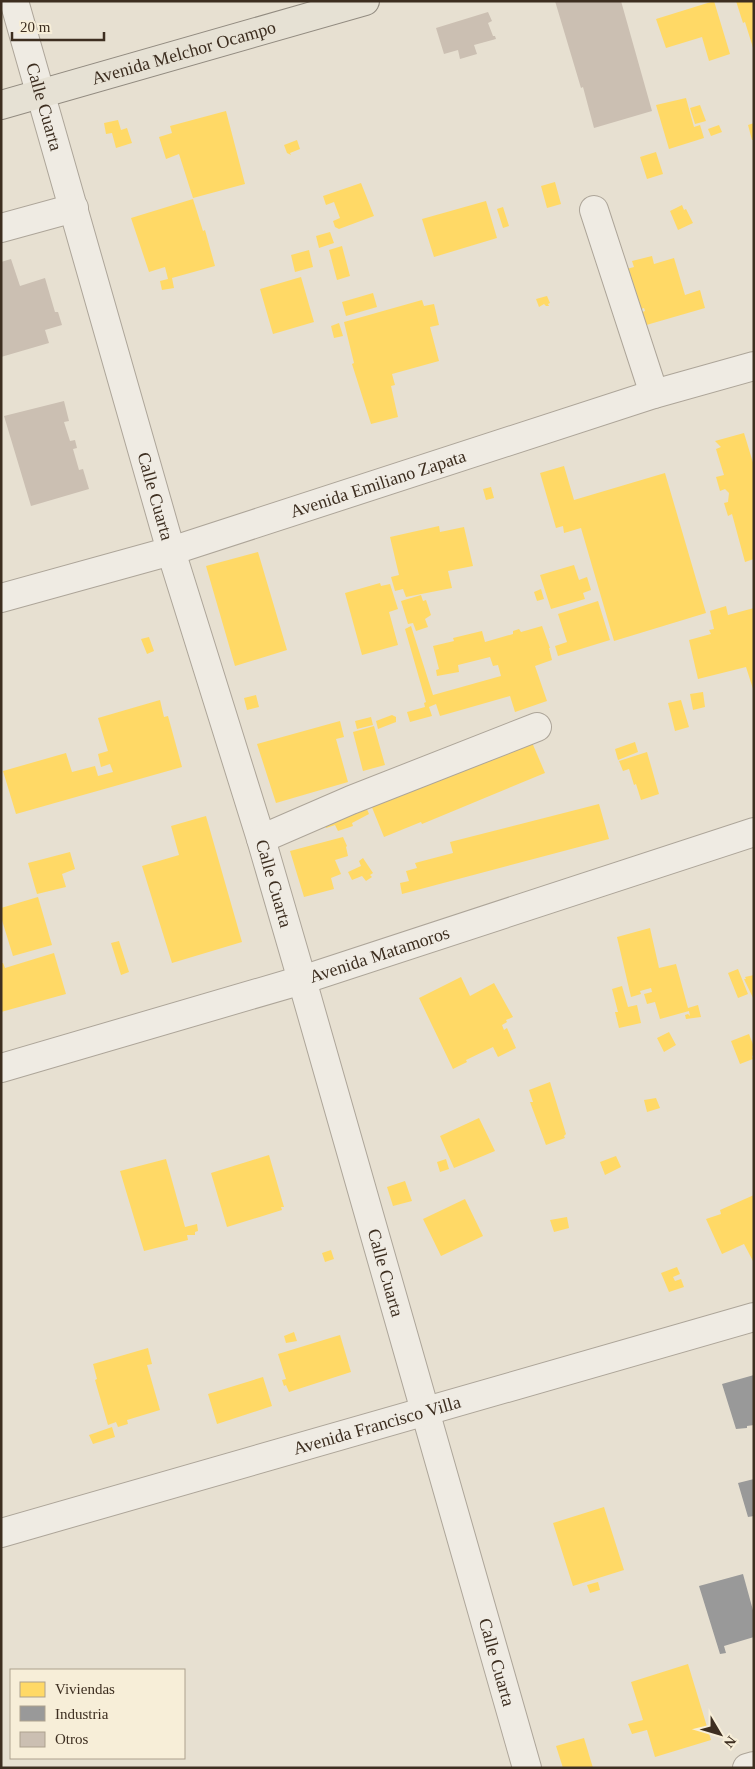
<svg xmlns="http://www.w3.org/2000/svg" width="755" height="1769" viewBox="0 0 755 1769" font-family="Georgia,serif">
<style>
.homes{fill:#ffd966}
.industry{fill:#999}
.building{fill:#cbbfb2}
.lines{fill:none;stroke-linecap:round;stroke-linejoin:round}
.minor-casing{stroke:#ada599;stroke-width:30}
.major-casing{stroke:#928b80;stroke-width:30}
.minor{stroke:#efebe3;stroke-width:28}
.major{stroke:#e6e1d4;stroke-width:28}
.labels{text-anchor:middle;stroke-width:5;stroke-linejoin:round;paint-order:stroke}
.street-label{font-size:18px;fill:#3d2e20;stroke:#f7eed8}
</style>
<rect width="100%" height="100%" fill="#e7e0d1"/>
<!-- homes -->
<path class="homes" d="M714,1L730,54L709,61L702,37L666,48L656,19Z
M736,1H754V51L745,22L743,23Z
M686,98L694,127L700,125L704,138L669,149L656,105Z
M700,105L706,121L695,124L690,108Z
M226,111L245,184L193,198L179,154L166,159L159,137L172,133L170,126Z
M118,120L121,130L127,128L132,143L116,148L112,133L106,134L104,123Z
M754,123V140H752L748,125Z
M719,125L722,132L711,136L708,129Z
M297,140L300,149L290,153L291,155L287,153L284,145Z
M656,152L663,174L647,179L640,157Z
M555,182L561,204L547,208L541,186Z
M361,183L374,216L339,229L335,227L333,221L340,218L334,202L326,205L323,196Z
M193,199L203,231L205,230L215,266L172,278L174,288L162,290L160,281L168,279L165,267L149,272L131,218Z
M486,201L497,238L434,257L422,219Z
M682,205L684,210L686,209L693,223L678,230L670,211Z
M503,207L509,226L503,228L497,209Z
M330,232L334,243L319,248L316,236Z
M342,246L350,276L337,280L329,250Z
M309,250L313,267L295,272L291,255Z
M652,256L654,264L674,258L685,295L700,290L705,308L636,328L632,316L645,311L644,308L631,312L619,271L634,267L632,261Z
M301,277L314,322L273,334L260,289Z
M373,293L377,307L346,316L342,302Z
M547,296L550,303L548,304L549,306H546L544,304L539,307L536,299Z
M422,300L424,306L434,304L439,325L430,327L439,361L392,374L395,385L391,386L398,417L371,424L352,364L354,363L344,322Z
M339,323L343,336L334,338L331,326Z
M744,433L754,466V559L745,562L732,514L728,516L724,503L728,502L729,493L725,489L720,491L716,477L724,475L716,449L721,447L715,441Z
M564,466L574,500L665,473L706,613L614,641L581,528L564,533L563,526L556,528L540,473Z
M491,487L494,498L486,500L483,489Z
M439,526L440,532L464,527L473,566L448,571L452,588L406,597L403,589L395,591L391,577L399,575L390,537Z
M258,552L287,650L235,666L206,566Z
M574,565L579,580L587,577L591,590L583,593L585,599L551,609L540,575Z
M380,583L381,586L390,584L398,609L389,612L398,645L362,655L345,593Z
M541,589L544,599L537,601L534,592Z
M421,595L423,601L426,600L431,615L425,619L428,627L416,631L413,623L408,624L401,601Z
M598,601L610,640L558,656L555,646L567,642L558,614Z
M726,606L728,615L754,608V692L746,667L698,679L689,640L711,634L709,630L714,629L710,611Z
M411,626L433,695L501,676L498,665L493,666L490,657L458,665L459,672L437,676L436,670L439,669L433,646L454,641L453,638L482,631L485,642L513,634V631L519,629L521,632L542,626L550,648H549L552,660L535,666L547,701L515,712L510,696L440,716L436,704L429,707L432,716L410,722L407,712L425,707L424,703L426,702L405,629Z
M149,637L154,651L147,654L141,639Z
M703,692L705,707L693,710L690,694Z
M256,695L259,707L247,710L244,698Z
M160,700L164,717L168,716L182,767L16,814L3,771L66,753L72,772L95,766L98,776L113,772L110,764L101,767L98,754L108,751L98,718Z
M681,700L689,727L675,731L668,703Z
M392,715L396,717V722L378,729L376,721Z
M371,717L373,725L357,729L355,721Z
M340,721L344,737L336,739L348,782L276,803L257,744Z
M374,726L385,765L363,771L353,732Z
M528,733L545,773L422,824L421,822L384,837L369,800Z
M635,742L638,752L618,760L615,749Z
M647,752L659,794L641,800L636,784L634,785L629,769L623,771L619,761Z
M364,802L369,814L352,823L353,826L338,831L335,825L326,828L322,818Z
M599,804L609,839L402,894L400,883L409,881L406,871L417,868L415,863L453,853L450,842Z
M206,816L242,942L172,963L142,866L179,855L171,826Z
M343,837L347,846L346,847L348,856L335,860L341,874L331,878L334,889L304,897L290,851Z
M70,852L75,869L62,874L66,887L37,894L28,863Z
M363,858L373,873L370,875L372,877L366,881L362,876L352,880L348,872L361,866L359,861Z
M38,897L52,945L13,956L1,917V908Z
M650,928L659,968L676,964L688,1008L698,1005L701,1017L686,1019L685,1015L688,1014L690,1016L689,1011L660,1019L655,1002L647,1004L644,994L652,992L651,988L640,991L641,994L631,997L617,937Z
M119,941L129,972L121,975L111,943Z
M54,953L66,994L1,1012V963H3L5,968Z
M738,969L748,994L738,998L728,973Z
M754,975V1000L744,979H746L745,977Z
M461,977L470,996L494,983L513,1017L506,1020L507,1022L502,1025L504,1030L507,1028L516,1048L498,1057L493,1047L466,1060L467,1062L453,1069L419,998Z
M622,986L628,1007L637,1005L641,1023L619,1028L615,1012H618L612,989Z
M669,1032L676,1045L664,1052L657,1038Z
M749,1034L754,1047V1055L752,1056L753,1059L740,1064L731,1041Z
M550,1082L566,1134L564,1136L565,1138L546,1145L530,1102H533L529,1090Z
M656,1098L660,1108L647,1112L644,1100Z
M479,1118L495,1151L454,1168L440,1136Z
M269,1155L284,1207H281L282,1210L227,1227L211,1173Z
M616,1156L621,1167L605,1175L600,1162Z
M166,1159L185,1227L197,1224L198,1231L195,1232V1235H187L188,1240L144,1251L120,1171Z
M446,1159L449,1169L440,1172L437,1162Z
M405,1181L412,1201L393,1206L387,1187Z
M754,1195V1263L744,1244L722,1254L706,1219L721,1214L720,1210Z
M465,1199L483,1236L441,1256L423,1219Z
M567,1217L569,1228L554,1232L550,1220Z
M331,1250L334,1259L325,1262L322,1253Z
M677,1267L680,1274L673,1277L675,1281L681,1279L684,1287L669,1292L661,1273Z
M294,1332L297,1341L286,1343L284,1336Z
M340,1335L351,1372L289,1392L286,1385L284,1386L282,1380L286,1379L278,1354Z
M148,1348L152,1364L147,1365L160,1410L127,1420L128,1424L118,1427L116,1422L108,1425L95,1380L97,1379L93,1364Z
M263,1377L272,1406L217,1424L208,1394Z
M112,1427L115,1437L93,1444L89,1435Z
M604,1507L624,1570L573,1586L553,1523Z
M598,1582L600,1590L590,1593L587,1585Z
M688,1664L711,1740L655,1757L647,1730L632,1734L628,1724L643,1720L631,1682Z
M584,1738L593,1768H563L556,1746Z"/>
<!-- industry -->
<path class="industry" d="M754,1375V1425L747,1426V1428L736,1429L722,1384Z
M754,1479V1516L748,1517L738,1483Z
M743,1574L754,1614V1637L724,1646L726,1653L720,1654L699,1586Z"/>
<!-- building -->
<path class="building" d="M555,1H621L652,111L594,128L583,87L581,88Z
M488,12L492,21L488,23L493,36H495L496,39L474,45L477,54L460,59L458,50L444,54L436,28Z
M11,259L20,286L45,278L55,312H58L62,325L45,330L49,343L1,357V262Z
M64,401L69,421L64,422L70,441L75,440L77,448L73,449L79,470L83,469L89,489L31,506L4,416Z"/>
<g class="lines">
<!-- minor casing -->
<g class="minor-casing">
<g id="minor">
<path id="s1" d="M14,1L171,551L261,839L302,980L527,1768"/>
<path d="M594,210L654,394"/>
<path d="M1,228L74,208"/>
<path id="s2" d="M1,598L171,551L654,394L754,366"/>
<path d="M261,839L351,800L537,727"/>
<path id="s3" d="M1,1068L302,980L754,832"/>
<path id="s4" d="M1,1533L754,1317"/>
<path d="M747,1768L754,1766"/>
</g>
</g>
<!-- major casing -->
<g class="major-casing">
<g id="major">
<path id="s5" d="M1,105L365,1"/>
</g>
</g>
<!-- minor -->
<use href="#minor" class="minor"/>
<!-- major -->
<use href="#major" class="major"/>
</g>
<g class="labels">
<!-- street labels -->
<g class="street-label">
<text dy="6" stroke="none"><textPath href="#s5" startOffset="190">Avenida Melchor Ocampo</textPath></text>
<text dy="6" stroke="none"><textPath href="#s1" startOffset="110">Calle Cuarta</textPath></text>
<text dy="6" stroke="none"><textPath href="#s2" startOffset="394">Avenida Emiliano Zapata</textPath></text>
<text dy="6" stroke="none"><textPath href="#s1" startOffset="515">Calle Cuarta</textPath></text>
<text dy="6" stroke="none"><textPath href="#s1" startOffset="920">Calle Cuarta</textPath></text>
<text dy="6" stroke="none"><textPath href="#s3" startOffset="395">Avenida Matamoros</textPath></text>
<text dy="6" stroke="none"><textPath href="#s1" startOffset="1325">Calle Cuarta</textPath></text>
<text dy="6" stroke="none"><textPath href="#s4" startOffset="391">Avenida Francisco Villa</textPath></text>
<text dy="6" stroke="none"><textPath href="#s1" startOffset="1730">Calle Cuarta</textPath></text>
</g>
</g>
<!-- border -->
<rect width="755" height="1769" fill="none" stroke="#3d2e20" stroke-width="5"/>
<!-- legend -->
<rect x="10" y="1669" width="175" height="90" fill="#f7eed8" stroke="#ada18e"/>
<rect x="20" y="1682" width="25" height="15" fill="#ffd966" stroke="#ada18e"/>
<text x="55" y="1694" font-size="15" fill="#3d2e20">Viviendas</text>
<rect x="20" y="1706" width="25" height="15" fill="#999999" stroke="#ada18e"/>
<text x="55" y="1719" font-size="15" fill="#3d2e20">Industria</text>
<rect x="20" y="1732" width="25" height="15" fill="#cbbfb2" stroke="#ada18e"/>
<text x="55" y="1744" font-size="15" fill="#3d2e20">Otros</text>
<!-- north arrow -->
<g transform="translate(720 1734) rotate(128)" stroke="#f7eed8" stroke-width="4" paint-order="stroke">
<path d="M0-4L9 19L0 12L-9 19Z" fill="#3d2e20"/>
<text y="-8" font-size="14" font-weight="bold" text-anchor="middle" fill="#3d2e20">N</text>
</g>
<!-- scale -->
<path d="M12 32v8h92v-8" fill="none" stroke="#3d2e20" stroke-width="2.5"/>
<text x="20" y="32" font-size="15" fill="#3d2e20" stroke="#f7eed8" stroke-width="4" paint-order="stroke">20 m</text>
</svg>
